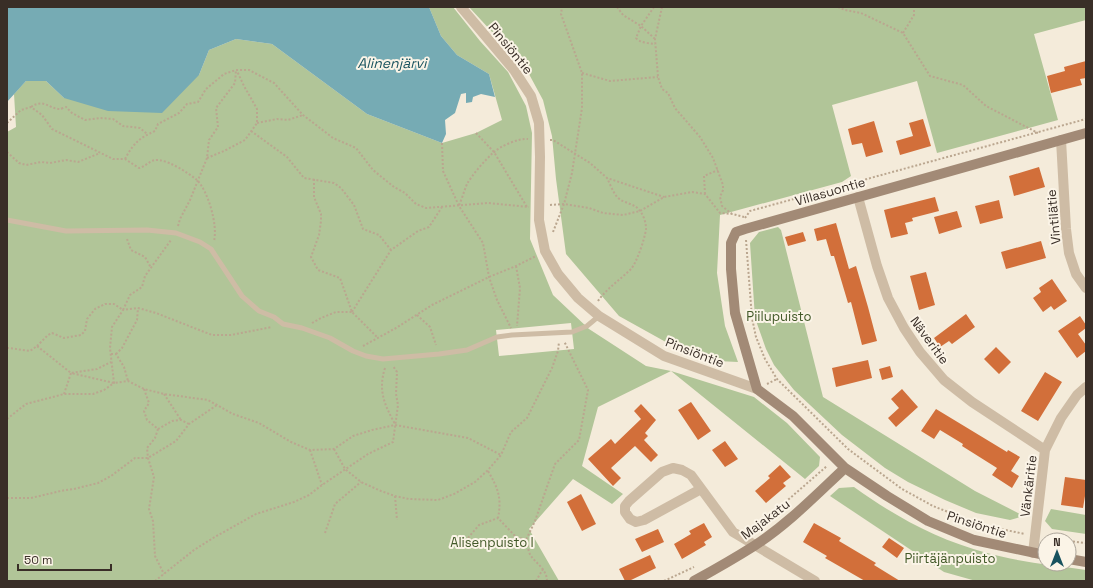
<svg xmlns="http://www.w3.org/2000/svg" width="1093" height="588" viewBox="0 0 1093 588" font-family="'Space Grotesk',sans-serif">
<style>
.green{fill:#b1c598;fill-rule:evenodd}
.water{fill:#76abb4}
.building{fill:#d26f3a}
.lines{fill:none;stroke-linecap:round;stroke-linejoin:round}
.path{stroke:#baa68f;stroke-width:2;stroke-dasharray:2 2;stroke-linecap:butt}
.lane{stroke:#cebca5;stroke-width:5}
.street{stroke:#cebca5;stroke-width:10}
.secondary{stroke:#a28a76;stroke-width:10}
.labels{text-anchor:middle;stroke-width:4;stroke-linejoin:round;paint-order:stroke}
.street-label{font-size:13px;fill:#392e27;stroke:#fbf4e7}
.park-label{font-size:13px;fill:#425928;stroke:#fbf4e7}
.water-label{font-size:14px;font-style:italic;fill:#18525e;stroke:#fbf4e7}
</style>
<rect width="100%" height="100%" fill="#f4ebda"/>
<!-- green -->
<path class="green" d="M429,7H453L480,41L508,72L526,106L532,133L530,239L553,295L589,329L646,366L671,371L754,397L787,423L820,457L819,466L805,479L671,371L598,407L582,466L623,494L612,504L573,479L529,529L559,581H7V132L16,127L14,94L26,81H46L64,98L199,75L209,50L236,39L272,44L367,114L442,143L476,133L502,120L489,74L457,55L441,36ZM571,323L574,349L499,356L496,330Z
M469,7H1086V20L1034,34L1058,120L937,153L917,81L832,105L851,176L842,182L720,215L717,273L725,326L738,362L717,361L664,341L619,316L566,254L556,179L552,136L543,100L523,63L493,33Z
M778,227L781,230L823,397L975,491L1024,516L1010,520L976,513L945,500L908,482L885,468L842,435L794,390L774,365L766,349L755,318L750,243L759,232Z
M854,487C894,516 938,540 987,553C1019,562 1053,565 1086,570V581H976L944,572L830,496L839,488Z
M1051,509L1086,515V534L1052,529L1045,521Z"/>
<!-- water -->
<path class="water" d="M7,7H429L441,36L457,55L489,74L495,97L481,94L473,97L472,102L466,103V93L461,94L455,113L445,120L446,134L442,143L367,114L272,44L236,39L209,50L199,75L162,113L108,111L64,98L46,81H26L7,102Z"/>
<!-- building -->
<path class="building" d="M1086,61V78L1080,79L1082,85L1051,93L1047,76L1065,71L1064,67Z
M923,119L931,146L900,155L896,141L913,136L909,123Z
M874,121L883,152L866,157L862,143L852,145L848,129Z
M1039,167L1045,187L1014,196L1009,176Z
M935,197L939,211L912,218L913,221L905,223L908,234L891,238L884,210Z
M999,200L1003,218L980,224L975,206Z
M957,211L962,227L939,234L934,217Z
M836,223L849,269L856,266L868,307L877,341L862,345L851,302L848,303L834,256H831L826,239L817,241L814,229Z
M803,232L806,241L788,246L785,237Z
M1041,241L1046,258L1006,269L1001,252Z
M926,272L935,305L919,310L910,276Z
M1052,279L1067,301L1054,310L1051,306L1043,312L1033,298L1041,292L1039,288Z
M966,314L975,327L952,344L949,341L940,347L934,338Z
M1080,316L1086,325V328L1078,334L1086,345V351L1077,358L1058,331Z
M996,347L1011,362L999,374L984,359Z
M868,360L872,378L836,387L832,368Z
M890,366L893,377L882,380L879,369Z
M1045,372L1062,382L1038,421L1021,411Z
M902,389L918,407L896,427L888,418L899,408L891,399Z
M691,402L711,431L698,440L678,410Z
M641,404L656,420L645,433L648,436L644,440L658,455L651,462L635,446L611,468L621,478L613,486L588,459L611,439L615,444L641,419L634,411Z
M936,409L1007,452L1008,450L1020,457L1011,471L1019,476L1012,488L992,475L997,468L962,446L963,444L940,430L934,439L921,431Z
M725,441L738,459L725,467L712,450Z
M780,465L791,477L783,483L786,486L766,503L755,491L770,478L768,476Z
M1065,477L1086,480V490L1083,508L1061,505Z
M581,494L596,524L582,531L567,502Z
M704,523L712,537L704,542L706,545L682,559L674,544L691,534L689,531Z
M814,523L841,538L839,541L876,563L874,565L900,581H865L825,558L827,556L803,542Z
M658,529L664,542L642,552L635,539Z
M889,538L904,548L897,558L882,547Z
M650,555L656,568L629,581H625L619,569Z"/>
<g class="lines">
<!-- path -->
<path class="path" d="M617,7L623,15L641,26L655,39
M654,7L641,26L636,38C640,43 649,43 655,44
M662,7L655,39L658,77L662,89L668,93L675,108L700,137L713,158L723,185V190L720,197L722,206L732,214
M838,7L845,10L861,13L903,33L930,76L963,85L986,106L1038,133
M903,33L914,15V7
M582,73L610,81L658,77
M31,107C44,98 49,109 60,109C61,109 65,107 66,107L72,113L85,120L100,118L113,119L123,126L140,128L147,134
M7,123L21,110L31,107L42,115L52,129L113,159H125L139,168C147,166 150,159 159,160C171,162 187,172 197,180C208,191 218,225 214,241
M257,123L277,119L288,120L303,115
M251,131L287,157L304,178L334,183L341,188L354,205L363,229L379,235L391,250
M476,133L494,152L527,207
M550,140H553L590,163L607,178L664,197
M442,143L443,171L459,206L483,243L489,277L497,300L511,328
M7,152L19,163L26,165L41,162L50,163L66,160L78,162L100,153
M207,158L224,151L245,140L257,123V109L244,86L237,71
M125,159C133,144 139,138 155,131L158,124L179,113L187,104L198,102L206,89L224,74L236,70H249L274,83L303,115L333,138L356,148L373,170L394,187L405,193L416,204L426,208L488,203L529,207
M314,179V197L321,214V221L319,235L311,257L318,270L340,278L352,312L378,338
M705,194L704,176L718,170
M459,205C462,199 464,191 467,184C472,175 485,160 493,153C500,146 519,138 528,139
M550,205L564,204L589,208L603,213L623,215L640,211L664,197L692,192L705,194L720,213L733,214L744,217
M745,218L750,211L1086,119
M178,226L180,219L190,200L207,158L209,140L218,127L216,108L235,83L236,70
M553,232L564,204L572,173L582,108V73L561,14L562,7
M127,239L131,250L145,257L151,268
M746,240L752,318L756,337L765,359L777,379L848,449L902,489L933,506L981,525L1025,534
M516,266L520,288L517,326
M598,301C607,288 620,280 631,269C637,262 645,238 646,229C646,223 644,216 640,211C635,203 624,204 617,197C613,192 610,184 607,178
M352,312L391,250L418,231L429,227L442,207
M417,315L430,327L436,345
M312,323L321,318L336,312H352
M37,346L48,335L52,333L64,338L81,335L85,331L87,319L95,309L105,304H114L123,310L130,295L142,287L145,276L171,240
M363,346L396,328L432,305L489,277L516,266L536,256
M7,348H9L30,351L37,346L71,373L97,369L111,362
M111,354H116L124,367L128,381
M116,354L122,348L137,320L138,308
M385,368C378,390 384,404 395,424
M767,384L777,379
M144,389L149,403L144,411L147,420L158,429L155,438L147,448L148,458L154,477L149,509L153,521L155,556L164,574
M64,394L71,373L114,383L128,381L144,389L164,394L208,400L233,414L259,423L291,442L310,450L334,449L353,436L372,430L395,425L468,438L501,455
M164,394L181,420
M7,419L26,404L64,394H93L104,390L114,383L110,348L112,327L123,310L138,308L156,313L212,335H231L272,327
M158,429L172,421L181,420L189,424
M334,449L345,469L361,482L381,491L395,496L409,499L438,500L454,494L475,482L488,470L501,455L511,432L527,418L552,368L558,351L559,342
M310,450L322,485
M488,471C498,488 502,498 498,518L516,537L526,540
M395,496L397,520
M7,498H31L65,490L74,489L98,483L111,476L135,458H148L176,441L189,424L217,405
M752,531L827,466
M325,533L335,504L361,482
M468,538L479,525L498,518
M1045,538L1064,540
M1069,541L1086,543
M155,581L194,550L213,538L256,514L294,502L309,495L322,485L368,454L393,442L398,405L396,394L397,372L393,366
M536,581L543,569
M547,581C547,570 537,564 531,556C528,552 528,545 526,540L535,521L555,464L579,440L588,390L564,341
M664,581L694,567"/>
<!-- lane -->
<path class="lane" d="M7,220L66,231L147,230L176,233L200,242L211,249L242,296L259,311L274,317L283,324L302,328L330,338L353,351L366,356L383,359L439,354L467,350L497,337L512,335L572,332L587,326L599,316"/>
<!-- street -->
<path class="street" d="M461,7L514,70L531,96L539,123L540,157L539,220L545,251L558,274L578,298L599,316L664,356L757,389
M1061,140L1066,229L1069,253L1076,274L1086,288
M858,197L877,266L888,298L904,328L920,352L944,380L972,402L1045,450
M701,489L644,520L636,522L630,519L625,512V506L629,501L662,472L673,468L682,470L691,475L733,532L815,581
M1033,553L1045,450L1061,418L1077,395L1086,387"/>
<!-- secondary -->
<path class="secondary" d="M1045,555L974,540L928,521L887,496L845,468L793,416L757,389L735,313L731,269V243L736,232L745,229L1086,133
M1069,559L1086,562
M694,581C714,570 735,558 754,546C788,524 816,495 845,468"/>
</g>
<g class="labels">
<!-- street labels -->
<g class="street-label">
<text transform="translate(511 48) rotate(51)" y="5">Pinsiöntie</text>
<text transform="translate(830 191) rotate(-16)" y="5">Villasuontie</text>
<text transform="translate(1053 217) rotate(-95)" y="5">Vintilätie</text>
<text transform="translate(930 340) rotate(54)" y="5">Näveritie</text>
<text transform="translate(695 352) rotate(21)" y="5">Pinsiöntie</text>
<text transform="translate(1028 486) rotate(-83)" y="5">Vänkäritie</text>
<text transform="translate(765 519) rotate(-37)" y="5">Majakatu</text>
<text transform="translate(977 524) rotate(18)" y="5">Pinsiöntie</text>
</g>
<!-- park labels -->
<g class="park-label">
<text x="779" y="321">Piilupuisto</text>
<text x="492" y="547">Alisenpuisto I</text>
<text x="950" y="563">Piirtäjänpuisto</text>
</g>
<!-- water labels -->
<g class="water-label">
<text x="392" y="68">Alinenjärvi</text>
</g>
</g>
<!-- border -->
<rect width="1093" height="588" fill="none" stroke="#392e27" stroke-width="16"/>
<!-- north arrow -->
<g transform="translate(1057 552)"><circle r="19" fill="#fbf4e7" stroke="#ada59a"/>
<path d="M0-3L7 15L0 10L-7 15Z" fill="#18525e"/>
<text y="-6" font-size="11" font-weight="bold" text-anchor="middle" fill="#392e27">N</text>
</g>
<!-- scale -->
<path d="M18 564v6h93v-6" fill="none" stroke="#392e27" stroke-width="2"/>
<text x="24" y="564" font-size="12" fill="#392e27" stroke="#fbf4e7" stroke-width="3" paint-order="stroke">50 m</text>
</svg>
